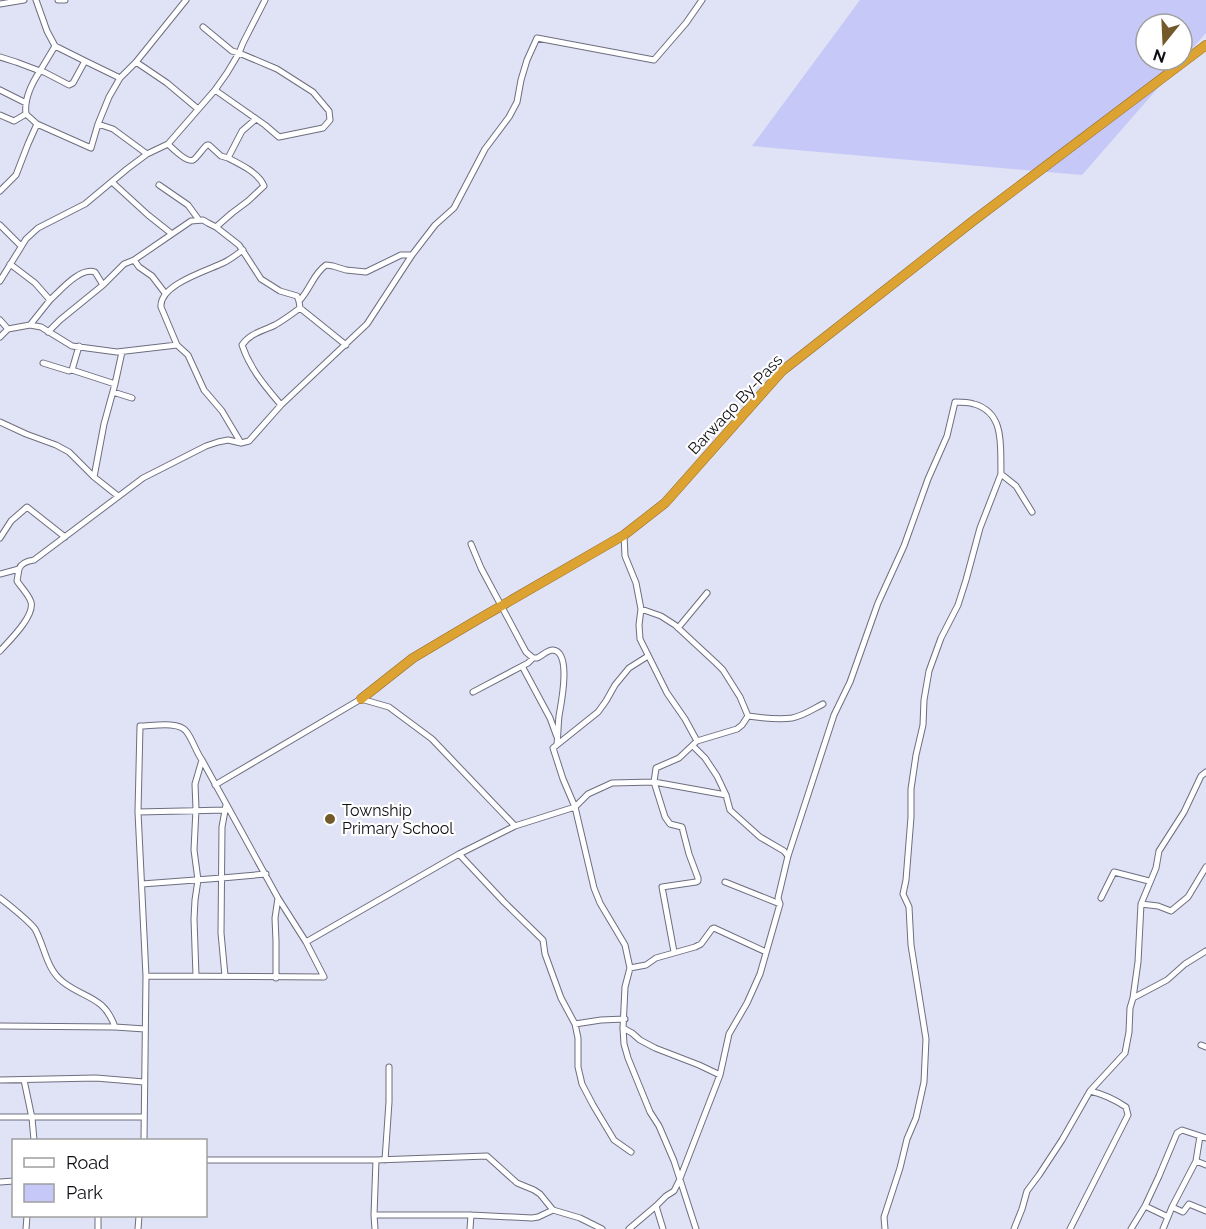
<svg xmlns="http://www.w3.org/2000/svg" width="1206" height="1229" viewBox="0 0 1206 1229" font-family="Raleway,sans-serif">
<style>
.green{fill:#c6c9f8;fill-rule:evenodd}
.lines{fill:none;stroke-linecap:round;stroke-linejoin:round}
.street-casing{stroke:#6d6e7f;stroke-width:7}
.highway-casing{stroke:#946e28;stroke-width:10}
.street{stroke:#fff;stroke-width:5}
.highway{stroke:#dca232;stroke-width:9}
.poi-dot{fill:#74592b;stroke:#fff;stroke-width:2}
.labels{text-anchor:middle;stroke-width:4.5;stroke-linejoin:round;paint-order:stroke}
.street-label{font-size:16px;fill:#0e0e14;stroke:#fff}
.poi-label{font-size:16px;fill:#0e0e14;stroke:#fff;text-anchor:start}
</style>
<rect width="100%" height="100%" fill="#e0e2f5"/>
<!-- green -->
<path class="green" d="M860,0H1206V33L1082,175L752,146ZM1146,24H1182V60H1146Z"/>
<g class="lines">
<!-- street casing -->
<g class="street-casing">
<path id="street" d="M36,0L47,31L55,46L40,71L44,72L69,85L73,83L85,61L120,78
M58,0H65
M0,4L24,0
M203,27L232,51L239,53L277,69L313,92L329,111L330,120L323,128L279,137L265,125L215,90
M55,46L85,61
M0,57L16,62L40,71C32,83 24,100 26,114L37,124L91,148L98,124L109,97L120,78L136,62L186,0
M136,62L167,83L198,109
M0,90L26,103
M0,115L14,121L26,114
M98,124L113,129L147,154
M168,144C172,148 187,163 193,160C196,159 203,148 207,145H209L221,156L228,158L242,131L256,119
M112,182L148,215L172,234L191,221L203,220L208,223L216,227L239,245L261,279L280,291L297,296L299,301L300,308L346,345
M159,185L188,205L199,220
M0,191L16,175L28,144L37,124
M0,225L21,246
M216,227L232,213L248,201L264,186C259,173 240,164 228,158
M134,260L139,267L152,276L165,293
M10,264L35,283L50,300L30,325
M0,281L26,239L38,228L85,204L127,169L147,154L168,144L215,90L227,73L239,53L243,43L265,0
M50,300C61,290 80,267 95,272L103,285
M299,301C310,290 313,274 326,265L333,266L346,270L366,272L401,255H412
M0,320L8,329L30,325L41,327L72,346L117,352L177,345L188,355L204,390L222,411L241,443
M48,332L60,320L103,285L124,264L134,260L172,234
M0,337L8,329
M177,345L161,307C159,285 206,271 223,263C230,260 237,254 243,250
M43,363L69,371L72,370L79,346
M72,370L115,384
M113,392L132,398
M281,405C265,386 250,369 242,345C250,333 263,331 275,325C284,320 292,314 300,308
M0,422L26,434L56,445L69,452L94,477L118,496
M94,477L104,424L115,384L122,352
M624,535L625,556L636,583L641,609L639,625L640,639L667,693L685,719L697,741
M0,538L11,521L27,507L65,537
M471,544L481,568L526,652L533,658H537C542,656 547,650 553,650C572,652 561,704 559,716C558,725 558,735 557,744
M0,574L19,569C21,563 27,561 34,560L143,478L206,446L218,442L228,440L241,443L249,441L281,405L367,324L412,255L435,225L454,208L485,149L509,117L517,102L521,80L527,60L537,38L654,60L686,23L702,0
M641,609L661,616L675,625L716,663L723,670L740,697L748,716
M678,628L707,593
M0,651C9,641 35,616 31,602C29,595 21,587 17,581L19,569
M648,656L629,668L615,685L606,701L598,712L553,748L563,779L575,807L594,888L600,903L625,945L630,968L625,987L623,1028L624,1044L628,1058L650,1112L659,1126L674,1161L696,1229
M522,666L550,718L557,737
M473,692L528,663L533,658
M693,746L705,758L717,776L726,795L730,810L760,837L784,851L788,856
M215,785L361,699L389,707L432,739L515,826
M138,812L227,810
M459,854L504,902L543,940L545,954L561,998L575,1024L578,1038V1067L582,1084L593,1105L614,1140L631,1152
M725,882L780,904
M142,884L222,878L266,874
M0,898C8,904 30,922 35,929C45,947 46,969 63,982C85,999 104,996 115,1027
M1101,898L1114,872L1149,881
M1141,904L1158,906L1171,911L1188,897L1206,867
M306,942L459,854L515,826L575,807L588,794L612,783L654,782L726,795
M674,952L662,887L696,882L698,881V878L689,854L682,827L670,824L665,817L654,782L656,768L679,758L697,741L737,729L742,725L748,716C762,718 778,720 792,718C803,716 813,709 823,704
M630,968L646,965L656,958L695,947L701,944L712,929L714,928L766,952
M196,976L194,919L195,900L198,880L194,850L196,809L195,784L202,760
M225,976L221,933L222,827L226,805
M276,978V941L275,918L278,898
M1133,998L1138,962L1141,904L1156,868L1159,851L1184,812L1201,776L1206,772
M575,1024L601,1020L625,1019
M0,1026L115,1027L145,1029
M623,1028L632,1033L640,1040L655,1048L699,1065L720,1075
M1201,1045L1206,1047
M0,1080L96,1078L144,1082
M24,1080L32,1118L34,1140
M0,1117H144
M144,1140L146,976L138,812L140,726C152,726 178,721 186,731C192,738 196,752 202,760L278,898L306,942L324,977L146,976
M206,1160H376L487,1156L517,1183L534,1190L540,1194L553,1210L580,1218L602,1229
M385,1160L389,1102V1067
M1196,1161L1206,1165
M0,1182L14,1181
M656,1206L663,1229
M1145,1206L1168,1217
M1172,1207L1183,1212L1189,1204L1206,1211
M374,1215H471L532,1218L538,1217L553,1210
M98,1216V1229
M26,1229L27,1216
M138,1229L139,1216
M375,1229L374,1215L376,1160
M470,1229L471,1215
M629,1229L656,1206L666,1196L674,1191L679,1181L720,1075L729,1034L747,1003L760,974L780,904L778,898L788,856L834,715L850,682L878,603L904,546L928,479L947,436L955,402C961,402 968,402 974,404C1006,413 1000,448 1001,474L1016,486L1032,512
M885,1229L884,1217L900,1168L907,1139L916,1118L924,1082L926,1039L911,945L909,907L903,894L906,880L911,817V789L916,755L923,725L924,700L929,671L941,638L958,605L966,580L980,528L1001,474
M1014,1229L1022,1209L1027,1191L1039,1175L1062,1140L1090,1091L1125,1053L1129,1032L1130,1008L1133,998L1167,980L1185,964L1206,951
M1070,1229L1128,1115L1126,1107C1114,1099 1103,1094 1090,1091
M1131,1229L1145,1206L1159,1176L1177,1133L1182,1130L1206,1138
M1163,1229L1172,1207L1196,1161L1200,1136"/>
</g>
<!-- highway casing -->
<g class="highway-casing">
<path id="highway" d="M361,699L413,658L477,620L624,535L665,503L782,371L973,221L1206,45"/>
</g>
<!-- street -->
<use href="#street" class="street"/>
<!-- highway -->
<use href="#highway" class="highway"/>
</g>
<!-- markers -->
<circle class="poi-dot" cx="330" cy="819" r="6"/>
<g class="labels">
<!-- street labels -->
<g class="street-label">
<text transform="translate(735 404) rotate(-47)" y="6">Barwaqo By-Pass</text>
</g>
<!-- poi labels -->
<g class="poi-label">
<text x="342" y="816">Township<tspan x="342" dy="18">Primary School</tspan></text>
</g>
</g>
<!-- legend -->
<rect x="12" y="1139" width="195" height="78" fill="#ffffff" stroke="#9f9fa1" stroke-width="1.5"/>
<rect x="24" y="1158" width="30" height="9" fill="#ffffff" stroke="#9f9fa1" stroke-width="1.5"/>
<text x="66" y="1169" font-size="18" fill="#0e0e14">Road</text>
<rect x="24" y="1184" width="30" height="18" fill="#c6c9f8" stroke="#9f9fa1" stroke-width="1.5"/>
<text x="66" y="1199" font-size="18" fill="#0e0e14">Park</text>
<!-- north arrow -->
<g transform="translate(1164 42) rotate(198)"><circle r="28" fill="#ffffff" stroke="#9f9fa1" stroke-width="1.5"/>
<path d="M0-4.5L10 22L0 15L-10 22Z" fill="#74592b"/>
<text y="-9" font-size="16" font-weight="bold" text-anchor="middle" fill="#0e0e14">N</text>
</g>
</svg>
